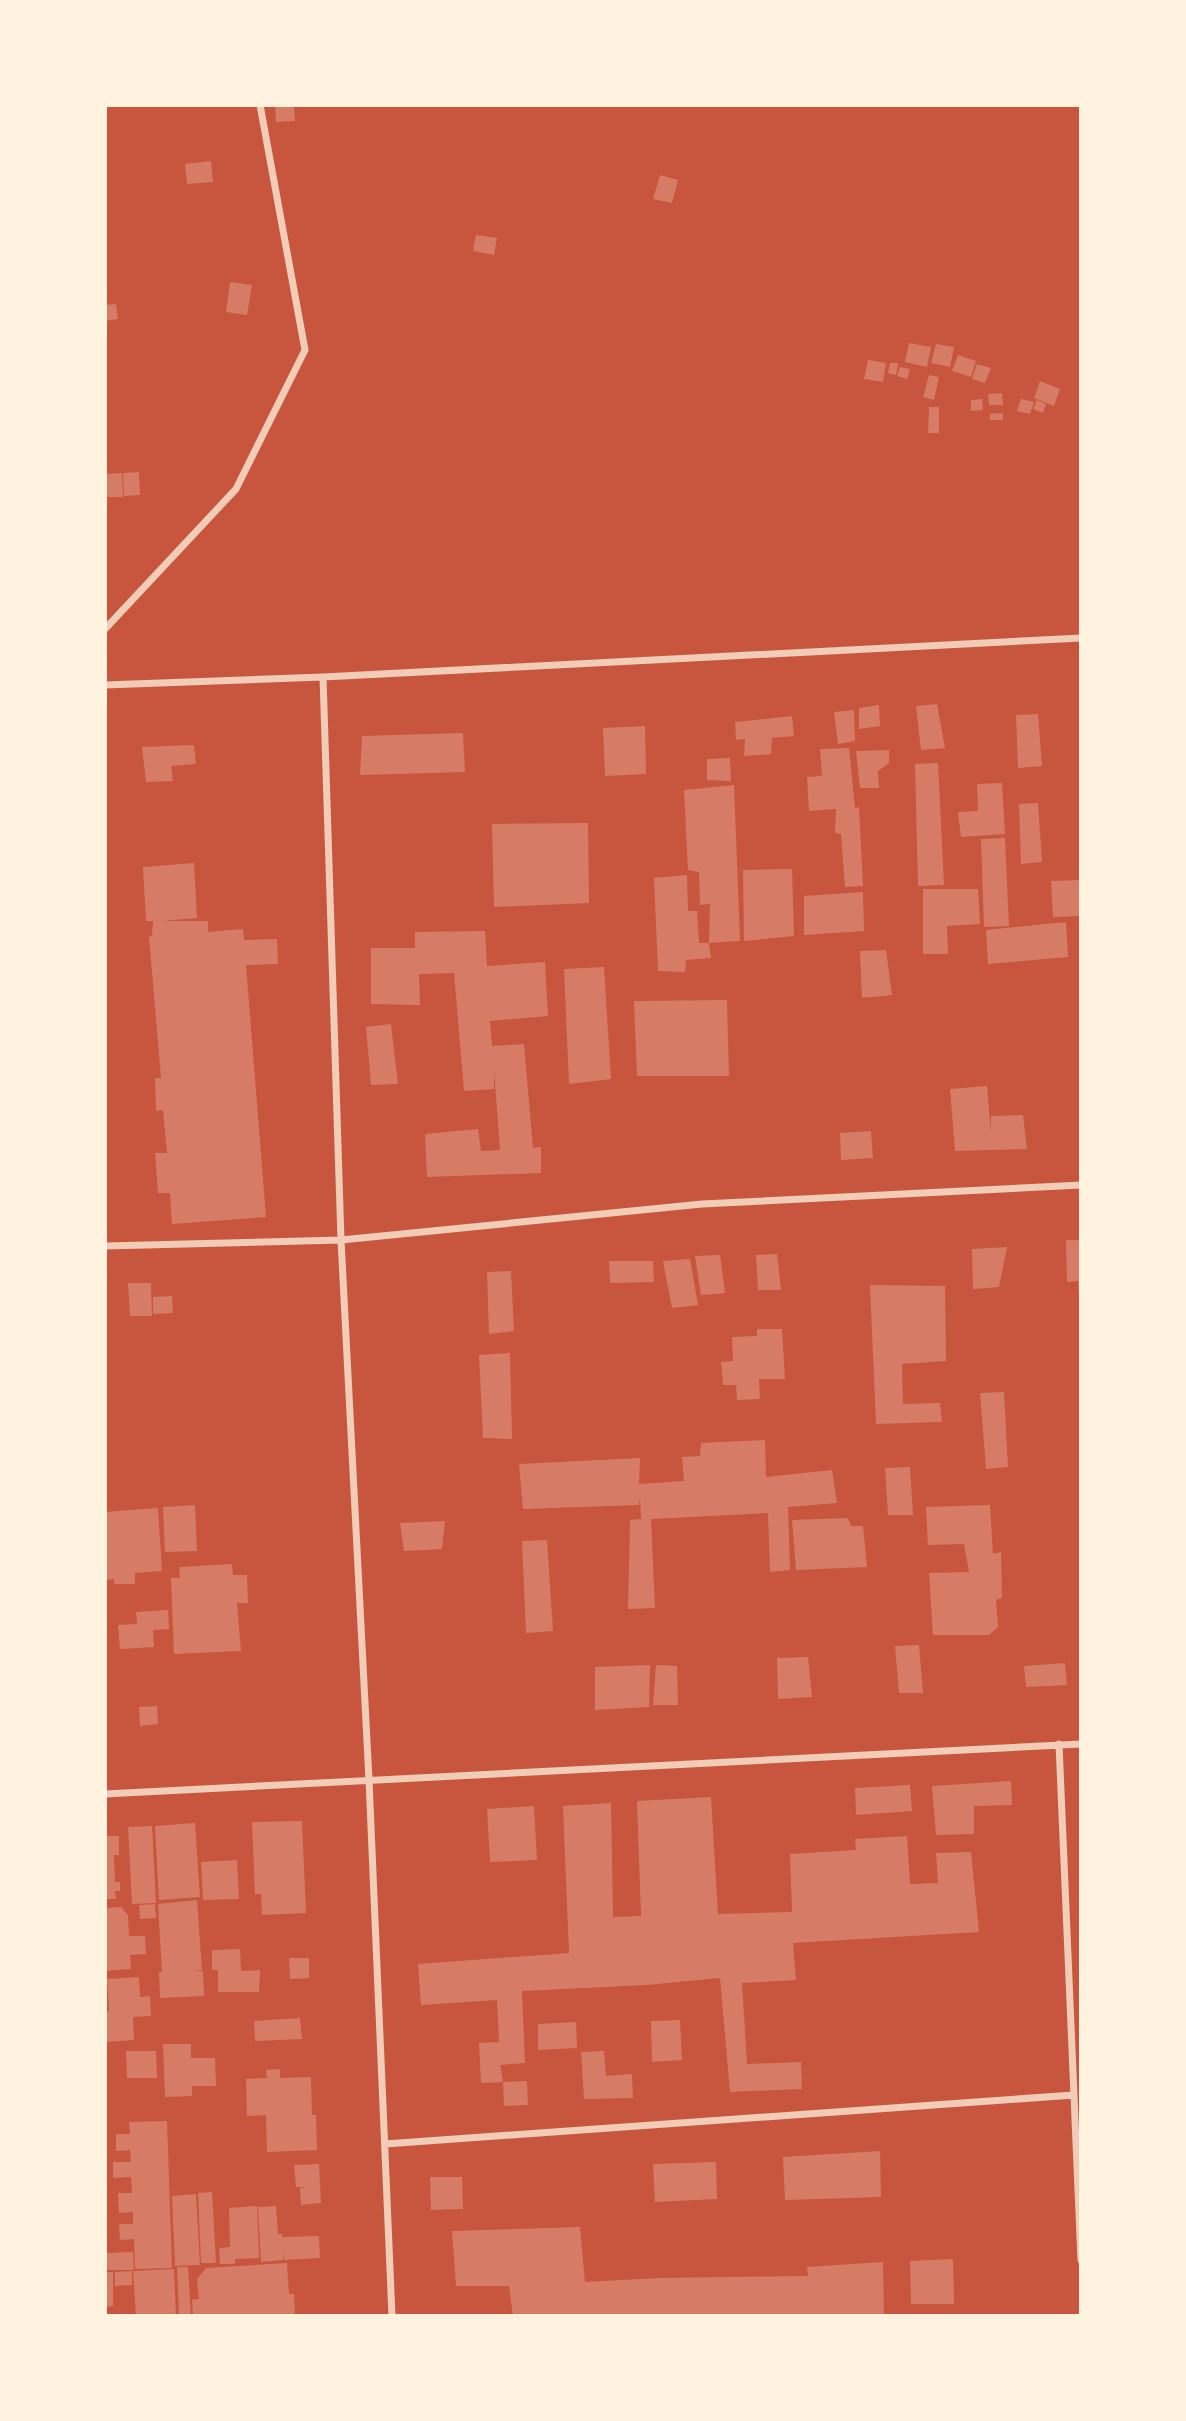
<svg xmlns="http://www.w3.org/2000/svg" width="1186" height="2421" viewBox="0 0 1186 2421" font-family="'Libre Baskerville',serif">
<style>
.building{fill:#d67c66}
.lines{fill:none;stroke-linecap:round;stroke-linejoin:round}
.minor{stroke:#f1ccb7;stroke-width:7}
</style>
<rect width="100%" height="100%" fill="#c8553d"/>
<!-- building -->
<path class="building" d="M275,105H294L295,121L276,122Z
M211,161L213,182L187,184L185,164Z
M660,175L678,180L672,203L653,199Z
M476,235L497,238L494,255L473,251Z
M230,282L252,285L247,315L226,312Z
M116,304L118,319L105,321V305Z
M909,343L931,347L927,367L905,362Z
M936,344L954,347L950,367L931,363Z
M958,355L976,361L971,377L952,371Z
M868,360L886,363L883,382L864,379Z
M890,363H898L896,375L888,373Z
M977,364L991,368L985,383L972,379Z
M900,367L910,369L907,379L897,376Z
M929,375L939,377L934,400L923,397Z
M1040,381L1060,389L1054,406L1034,398Z
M1002,393L1003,405H989L988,394Z
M982,399L983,410L971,411V400Z
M1021,399L1034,402L1030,414L1017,411Z
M1037,400L1046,404L1043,413L1033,409Z
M929,407H939V433H928Z
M1003,413V420H990V414Z
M139,472L140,495L124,496L123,473Z
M122,473L123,497H105V474Z
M937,704L945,748L921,750L916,706Z
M879,705L880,726L859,729V708Z
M854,710L855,741L838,744L834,712Z
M1038,714L1042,766L1018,768L1016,715Z
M792,716L794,736L772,738L771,754L744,756L745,739L736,740L735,722Z
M645,726L646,774L605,776L603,728Z
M463,733L465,772L360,775L362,736Z
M194,745L196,764L171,766L173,781L146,782L142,747Z
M849,748L855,808L859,807L863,886L845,887L841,834L835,833L836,809L809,811L807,777L822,776L820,749Z
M889,750V763L878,771L879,788H860L856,751Z
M730,758L731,781L707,780V759Z
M938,763L944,885L918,886L915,764Z
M1002,783L1005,834L961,837L958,812L978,811L977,784Z
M734,785L740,941L709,943L710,904L700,905L699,872L688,870L684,790Z
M1038,803L1042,862L1021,864L1019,804Z
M588,823L589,903L494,907L492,824Z
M1005,838L1009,926L984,927L981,839Z
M194,863L197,918L162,921H208V932L243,929L244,940L277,939L278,964L246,965L266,1217L172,1224L170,1193H158L155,1153H167L163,1110L156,1111L155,1078H161L149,937L152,936L153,921H146L143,867Z
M792,869L794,936L744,941L743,870Z
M687,875L688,911H697L699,943H709L711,958L686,960L685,972L658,971L654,878Z
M1081,880V916L1053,917L1051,881Z
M923,889H978L980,924L947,926L948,954H923Z
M863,892L864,931L804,935V896Z
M1066,922L1068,957L988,964L986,930Z
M485,931L487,966L545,962L548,1016L490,1021L492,1046L524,1044L533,1148L541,1147V1173L427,1177L425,1134L478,1129L481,1151L500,1150L494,1070V1089L464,1091L454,973L419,974L420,1005L371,1004V948H415V932Z
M886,950L892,995L862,998L860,951Z
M604,967L611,1079L569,1084L564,969Z
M727,1000L729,1076H637L634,1001Z
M391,1024L398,1084L371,1085L366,1027Z
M987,1086L991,1133V1116L1023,1115L1027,1149L955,1151L950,1089Z
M871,1131L873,1158L841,1160L840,1133Z
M1066,1240H1081V1295L1079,1296L1078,1281L1067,1282Z
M1007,1247L999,1287L973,1289L972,1249Z
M777,1254L781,1290H758L756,1255Z
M720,1255L725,1293L701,1295L695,1256Z
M690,1259L698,1305L672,1308L663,1261Z
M609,1261H653L654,1282L610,1283Z
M511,1271L514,1331L489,1334L487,1272Z
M128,1283H151L152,1316H130Z
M870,1285L945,1286L946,1361L902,1364L903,1404L940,1403L942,1422L876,1424Z
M172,1296L173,1313L153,1314V1297Z
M757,1329H782L785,1379H759L760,1399L737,1400L736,1385H723L721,1362L733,1361L732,1337L757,1336Z
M510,1353L512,1439L483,1438L479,1355Z
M1004,1392L1008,1467L986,1469L980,1393Z
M765,1440L766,1477L832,1470L837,1503L788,1507L790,1570L770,1572L768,1513L651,1519L655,1608L628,1609L630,1520L641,1519L640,1497L639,1505L523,1509L519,1464L640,1458L639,1484L684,1481L682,1457L700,1456L701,1443Z
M910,1467L913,1515H888L885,1468Z
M195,1505L197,1551L165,1552L163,1507Z
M990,1505L993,1554L1001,1552L1002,1598L996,1600L998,1627L989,1635H933L929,1573L969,1572L964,1544L928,1545L926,1507Z
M158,1508L162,1571L135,1573V1584H114V1579L105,1580V1512Z
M848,1518L851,1526H863L867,1567L796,1570L792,1520Z
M445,1521L442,1549L404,1551L400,1523Z
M547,1540L553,1631L526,1633L522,1541Z
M232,1564L233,1575H247L248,1603H237L241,1651L174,1654L171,1578H180L179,1567Z
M168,1610L169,1629L153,1630L154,1647L120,1649L118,1625L137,1624L136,1612Z
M919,1645L923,1693H899L895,1646Z
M808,1657L812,1697L778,1699L777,1658Z
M1065,1663L1067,1685L1026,1687L1024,1666Z
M650,1665L649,1707L595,1710V1667Z
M656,1665L677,1666L678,1705H653Z
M157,1706L158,1724L140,1726L139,1707Z
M1011,1781L1012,1805L974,1806V1834L936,1835L932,1786Z
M910,1785L912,1811L856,1815L855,1788Z
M711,1797L718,1914L792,1912L790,1854L856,1850L855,1839L907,1836L910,1884L938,1883L936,1853L971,1852L979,1932L793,1943L796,1980L742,1983L747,2064L801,2062L802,2089L730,2092L720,1978L646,1985L522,1991L525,2063L500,2065L503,2082L481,2083L479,2043L499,2042L497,2000L421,2005L418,1964L569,1953L563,1806L611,1803L613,1917L641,1916L637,1801Z
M534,1806L537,1860L490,1862L487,1809Z
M302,1821L306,1913L262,1915L261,1894H255L252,1822Z
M195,1823L200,1897L159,1900L155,1826Z
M152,1826L156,1903L132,1904L128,1827Z
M105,1836H119V1855H114L115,1882H120V1891H115L116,1899H105Z
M237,1860L239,1899L203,1900L201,1862Z
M197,1900L202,1970L193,1971H203L204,1996L160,1998L159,1972H162L158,1904Z
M155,1904L156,1918L140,1919L139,1905Z
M121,1907L128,1915L129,1936H145L146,1954L130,1955L131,1969L105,1971V1908Z
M240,1949L241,1971L260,1970L259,1992H218V1970H212V1950Z
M289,1958H309V1978L290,1979Z
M139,1977L140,1997L150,1996L151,2016L133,2017L134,2040L105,2042V2012L109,2011L107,1979Z
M300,2018L302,2039L255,2041L254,2021Z
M680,2020L682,2060L652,2062L651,2021Z
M576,2022L577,2048L538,2050V2024Z
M163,2044H191V2058H215L216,2086H192V2096L165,2097Z
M126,2051H156L157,2078H127Z
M604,2051L606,2076L632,2074L633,2098L584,2099L581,2052Z
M280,2069V2078L311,2077L312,2115H316L317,2150L267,2152L266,2115L247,2116L246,2079L267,2078L266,2070Z
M527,2081L528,2105L504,2106L503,2082Z
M167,2121L172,2268L135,2269L134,2239L120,2240L119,2224H133V2212L119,2213L118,2193H132L131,2177L113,2178V2162H131L130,2150L116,2151V2134H130L129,2122Z
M880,2151L881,2197L785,2200L783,2157Z
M716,2162L717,2199L655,2202L653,2164Z
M319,2164L321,2203L301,2205L300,2188L309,2187H296L294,2165Z
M430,2177H462L463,2209L431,2210Z
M212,2192L216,2263H201L198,2193Z
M196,2194L200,2265L175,2266L172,2196Z
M257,2206L259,2258L235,2259V2264H220L219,2248L230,2247L229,2208Z
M276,2206L278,2234H282V2237L319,2236L320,2258L284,2260L283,2250V2260L261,2262L258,2207Z
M580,2227L585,2282L659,2278L808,2276L807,2267L883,2262L884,2316H513L509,2286H456L452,2231Z
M133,2252L134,2270H105V2253Z
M953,2259L954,2304H911L910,2261Z
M287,2263L289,2294H294L295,2314H290V2316H193L192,2300L199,2299L197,2279L206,2268Z
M177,2267H188L191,2316H179Z
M174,2269L176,2316H136L133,2271Z
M132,2271V2285L115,2286V2272Z
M105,2272H113V2306L105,2307Z"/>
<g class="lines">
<!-- minor -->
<path class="minor" d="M105,629L236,489L305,350L260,105
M323,677L341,1240L369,1780L392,2316
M105,685L323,677L1081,638
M105,1246L341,1240L702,1204L1081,1185
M1059,1744L1081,2260
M105,1794L1081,1744
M385,2144L1074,2095"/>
</g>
<!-- border -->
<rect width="1186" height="2421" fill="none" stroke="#fff3e0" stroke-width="214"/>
</svg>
